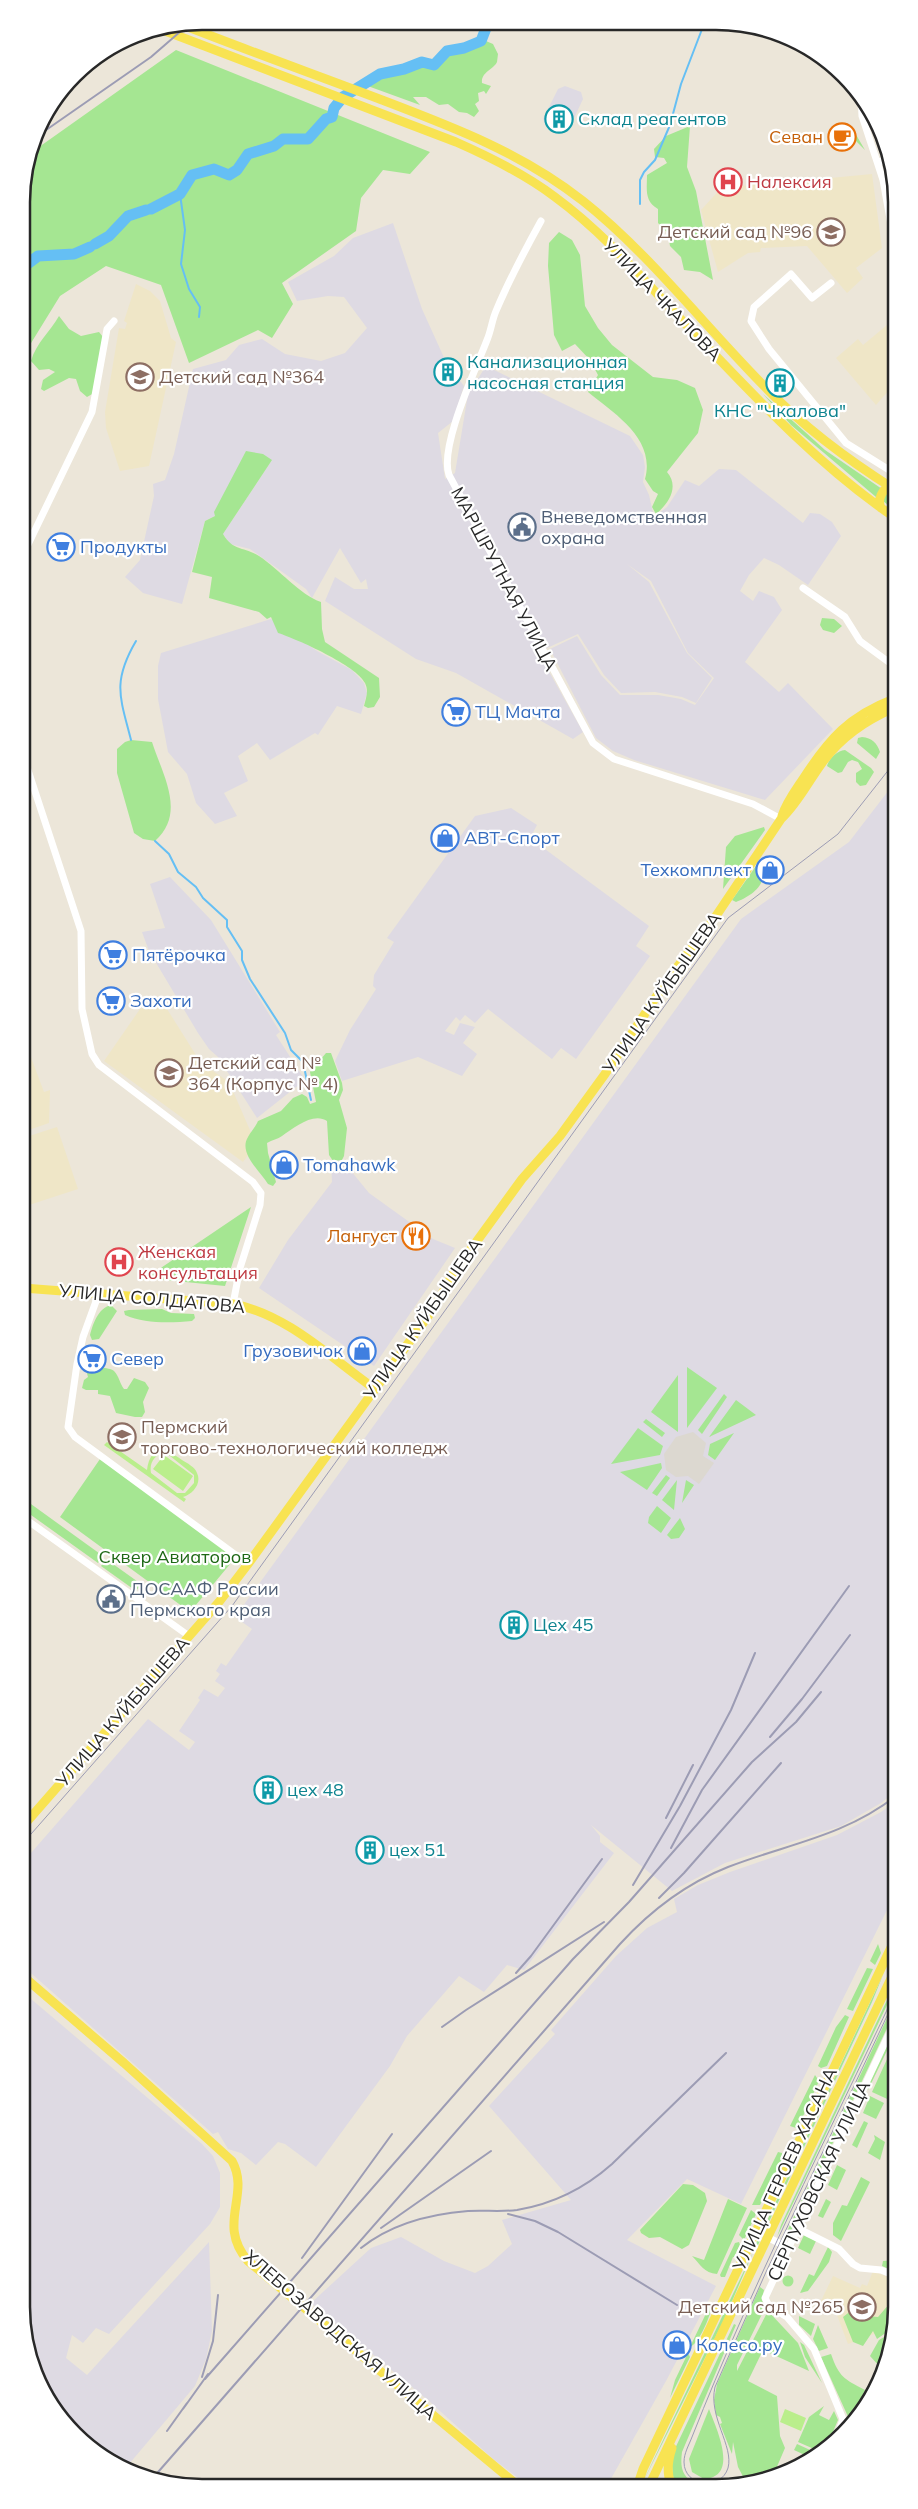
<svg xmlns="http://www.w3.org/2000/svg" width="918" height="2509" viewBox="0 0 918 2509" font-family="Mulish,sans-serif">
<style>
.industrial{fill:#dedae3}
.education{fill:#efe6c7}
.green{fill:#a5e692}
.pitch{fill:#baee8c;fill-rule:evenodd}
.plaza{fill:#dcd8d0}
.lines{fill:none;stroke-linecap:round;stroke-linejoin:round}
.stream{stroke:#65bff4;stroke-width:2}
.river{stroke:#65bff4;stroke-width:11}
.minor{stroke:#fff;stroke-width:7}
.major{stroke:#f8e352;stroke-width:9}
.tram{stroke:#9c9cb4;stroke-width:1}
.rail{stroke:#9c9cb4;stroke-width:2}
.labels{text-anchor:middle;stroke-width:4.5;stroke-linejoin:round;paint-order:stroke}
.culture-label{font-size:18px;fill:#0d838f;stroke:#fff;text-anchor:start}
.food-label{font-size:18px;fill:#c56008;stroke:#fff;text-anchor:end}
.health-label{font-size:18px;fill:#be3a42;stroke:#fff;text-anchor:start}
.education-label{font-size:18px;fill:#785e54;stroke:#fff;text-anchor:start}
.street-label{font-size:18px;fill:#282828;stroke:#fff}
.service-label{font-size:18px;fill:#4e5e75;stroke:#fff;text-anchor:start}
.shop-label{font-size:18px;fill:#366cbe;stroke:#fff;text-anchor:start}
.park-label{font-size:18px;fill:#1e6815;stroke:#fff}
.rim{fill:none;stroke:#282828;stroke-width:2.5}
</style>
<rect width="100%" height="100%" fill="#ece6d9"/>
<!-- industrial -->
<path class="industrial" d="M565,86L581,92L583,99L568,131L560,133L546,125L543,119L558,89Z
M393,223L422,309L446,362L464,386L453,421L438,433L445,479L455,473L468,394L486,366L630,436L643,455L645,467L643,482L649,495L654,517L667,507L685,480L699,486L719,469L736,470L803,523L810,513L820,514L832,522L841,536L808,585L779,565L764,558L749,575L740,591L753,601L759,591L774,597L782,610L745,662L779,692L788,683L833,729L765,800L634,760L613,751L596,738L550,649L577,636L601,675L620,695H658L681,699L695,705L714,678L688,653L651,581L627,564L649,582L687,653L712,678L696,703L682,697L655,692L621,693L604,675L578,634L538,652L583,732L573,739L456,673L416,659L325,601L335,577L354,589H368L366,579L361,583L340,548L312,598L306,589L250,549L230,544L223,534L272,460L215,516L205,521L182,604L143,593L125,577L140,560L154,496L153,484L165,480L174,454L193,369L226,360L239,345L262,339L285,354L321,361L345,353L367,328L344,297L328,296L297,301L288,282L334,256L353,238Z
M271,619L317,651L352,670L364,683L367,693L361,714L337,706L318,735L315,733L270,760L257,743L238,756L248,781L224,793L237,816L215,824L196,803L187,774L168,752L158,699V666L161,653Z
M892,786L894,788L896,1791L881,1803L841,1826L725,1863L672,1891L591,1825L600,1836V1842L614,1853L524,1970L507,1965L484,1992L459,1976L407,2036L390,2066L316,2167L285,2144L278,2142L256,2165L241,2153L228,2149L218,2132L213,2134L24,1967V1861L148,1719L189,1750L195,1742L179,1731L200,1700L198,1698L204,1689L218,1697L225,1688L215,1681L220,1674L216,1671L221,1663L226,1666L252,1629L235,1617L741,919L849,842Z
M511,808L537,825L530,838L649,926L636,946L650,956L576,1059L561,1048L552,1059L488,1009L475,1023L465,1015L460,1021L456,1017L445,1031L454,1035L460,1023L475,1027L463,1043L477,1054L462,1076L418,1057L342,1081L335,1061L350,1030L376,989L373,986L374,975L394,942L387,938L475,816Z
M170,877L211,920L280,1032L276,1035L305,1080L257,1118L218,1057L209,1049L198,1033L149,951L142,932L165,928L150,884Z
M342,1160L369,1193L433,1239L455,1248L374,1366L259,1288L288,1240L332,1182L331,1161Z
M896,1801V1892L741,2204L687,2179L627,2240L716,2286L666,2381L608,2484H526L492,2458L430,2402L311,2303L371,2248L401,2237L444,2261L475,2273L488,2266L512,2244L502,2220L571,2200L489,2106L555,2034L551,2030L616,1956L647,1928L677,1912L674,1899L698,1885L730,1872L837,1835L881,1812Z
M24,1993L202,2144L213,2156L220,2173V2207L210,2224L109,2334L96,2328L83,2343L72,2335L66,2358L87,2375L209,2242L212,2331L206,2359L195,2386L124,2470L74,2435L45,2397L25,2343Z"/>
<!-- education -->
<path class="education" d="M872,174L882,248L856,268L863,278L847,293L807,246L761,248L760,252L748,253L718,272L701,210L725,184L749,186L751,182L777,178L778,183Z
M136,284L150,291L160,301L171,338L176,342L149,466L120,471L106,428L105,412L119,328L125,329L127,323L124,321Z
M893,320L894,387L891,388L876,405L836,358L858,339L863,345Z
M162,1001L201,1063L229,1082L256,1144L243,1162L104,1061L140,1009Z
M23,1036L44,1092L50,1090L49,1123L23,1132Z
M57,1127L78,1189L23,1207V1138Z
M873,2271L896,2280L895,2326L848,2344L835,2310L820,2303L833,2276L860,2288L862,2284L867,2286Z"/>
<!-- green -->
<path class="green" d="M486,41L493,44L498,54L497,62C493,70 481,72 482,83L491,86L486,94L484,91L478,93L479,101L475,104L479,111L474,117L467,113L459,112L448,104L439,105L426,97H413L420,105L365,85L381,75L406,70L422,64L433,67L449,52L465,50L480,46Z
M176,50L430,152L410,174L383,170L361,198L356,231L282,283L293,304L272,338L258,330L189,363L161,285L106,266L60,296L28,348L22,372V190L32,152Z
M690,126L687,167L696,191L713,280L700,272L684,270L681,257L670,246L668,233L658,223V209C644,201 647,189 647,175L667,163L664,158L655,157L654,149L666,136Z
M855,133L865,150L853,138L839,150L838,146Z
M559,232L572,240L580,255L585,306L598,328L612,345L653,377L677,380L695,388L703,410L698,433L667,472C680,487 668,504 656,514L652,507L658,494L653,491L645,479C656,439 615,414 588,392L598,375L590,360L575,344L562,351L554,335L548,266L549,243Z
M59,316L69,329L81,336L99,332L103,337L94,393L87,397L80,391L76,379L69,378L44,391L41,389L43,380L55,372L49,369L39,370L31,361C36,343 50,332 59,316Z
M763,394L825,450L882,489L876,497L791,425Z
M246,451L263,454L272,460L223,534C234,552 243,546 259,556C279,569 300,595 321,602L322,629L325,642L379,678L380,697L374,707L368,708L364,706C366,698 369,691 365,683C357,666 297,639 278,633L271,617L267,619L259,612L209,598L212,577L192,572L205,521L215,516L214,512Z
M885,494L894,495V510L883,501Z
M822,618L834,619L842,626L834,633L823,630L820,625Z
M862,737C872,738 877,743 880,752L876,759L857,743L858,738Z
M131,740L152,742C162,774 187,813 155,841L143,839L134,833L117,773V749L125,742Z
M845,750L871,768L874,772L866,785L860,786L856,782V773L862,769L858,762L852,760L848,762L842,772L838,773L827,766C829,758 837,751 845,750Z
M764,827L765,830L723,889L726,847L735,836Z
M760,864L756,874L762,880C760,890 745,899 736,902L732,900L756,866Z
M326,1053H331L342,1083L343,1090L339,1100L347,1128L344,1156L342,1160L333,1161L329,1155L327,1121C313,1112 294,1128 282,1136C278,1139 272,1140 267,1143L268,1153L276,1182L273,1186L268,1184C260,1171 238,1153 248,1137C251,1131 255,1128 258,1121L281,1111L293,1098L302,1094L307,1097L310,1104L316,1102L310,1072Z
M251,1207L225,1286L146,1278Z
M111,1305L117,1311L99,1339L92,1340L90,1335C93,1324 98,1308 111,1305Z
M162,1309L171,1313L194,1314L195,1318L192,1321C171,1323 145,1324 125,1315L124,1311L129,1310Z
M88,1364C95,1367 112,1368 114,1371C119,1376 120,1384 124,1389H127L134,1378L145,1382L149,1388L143,1402L145,1412L142,1417H135L116,1413L110,1396L98,1394V1390H86L82,1388L84,1380L88,1377L86,1370Z
M687,1367L717,1388L687,1428Z
M678,1375V1432L651,1412Z
M724,1394L727,1397L702,1434L698,1430Z
M736,1400L756,1415L709,1437Z
M646,1419L665,1433L662,1437L643,1422Z
M638,1428L663,1446L660,1455L611,1464Z
M734,1433L715,1460L708,1455L710,1444Z
M100,1459L236,1557L190,1612L60,1517Z
M661,1463L662,1468L647,1490L620,1472Z
M666,1475L670,1478L657,1496L652,1493Z
M677,1480L674,1510L662,1500Z
M686,1480L694,1485L682,1503Z
M24,1499L103,1556L98,1563L24,1510Z
M657,1506L671,1518L661,1533L648,1523L649,1517Z
M680,1518L685,1529L679,1538L671,1539L667,1535Z
M106,1559L141,1584L136,1591L101,1566Z
M878,1944L881,1953L875,1965L870,1961Z
M867,1968L873,1969L853,2011L847,2009Z
M883,1975L872,2002L758,2245L756,2244Z
M896,1981V1986L777,2237L781,2225Z
M896,1999V2009L787,2240L782,2242Z
M845,2015L849,2017L827,2066L821,2068L818,2066L836,2027Z
M896,2024V2032L868,2090L867,2088Z
M888,2057L896,2061V2103L872,2092Z
M815,2075L819,2081L799,2125L796,2128L790,2126Z
M870,2096L884,2103L876,2119L863,2113Z
M864,2121L868,2123L857,2148L852,2145Z
M874,2135L885,2142L880,2160L868,2153L875,2139Z
M778,2152L782,2153V2160L760,2205H752Z
M837,2165L846,2170L837,2190L828,2185Z
M861,2177L870,2182L841,2241L833,2235V2223L842,2205L847,2206Z
M683,2184L693,2185L705,2193L707,2201L689,2245L682,2249L660,2237L649,2238L641,2233L640,2230Z
M728,2199L747,2208L717,2274C704,2273 700,2264 692,2256L704,2260Z
M826,2199L831,2202L823,2218L818,2216Z
M751,2210L756,2214L744,2240L739,2235Z
M804,2235L816,2241L810,2254L798,2248Z
M739,2242L740,2245L734,2257H733L725,2277H721L720,2275L735,2243Z
M828,2247L832,2252L829,2262L808,2291L800,2293L809,2274L814,2276Z
M754,2250L724,2320L642,2484Z
M896,2260V2272L882,2266L883,2261Z
M782.5 2281a5.5 5.5 0 1 1 11 0a5.5 5.5 0 1 1-11 0Z
M760,2287L764,2290L762,2300L765,2308L737,2365V2371L768,2311L798,2343L809,2371L763,2350L748,2381L777,2396L780,2436L785,2448L773,2476L747,2484L738,2467L733,2442L732,2454L720,2424L722,2423L720,2417L716,2415L714,2400L717,2384Z
M896,2296L894,2327L877,2339L873,2331L863,2346L853,2342L843,2317L852,2310L866,2316L878,2317Z
M711,2303C714,2311 698,2345 690,2347Z
M799,2316L815,2324L811,2336L799,2325Z
M734,2324L736,2325L682,2452C680,2468 682,2477 696,2484H674L671,2457Z
M818,2325L828,2348L819,2351L813,2339Z
M894,2331L889,2351L880,2367L870,2356L879,2340Z
M800,2342L804,2345L822,2383L805,2357Z
M688,2353L690,2357L670,2398L675,2380Z
M831,2354C839,2377 844,2379 865,2390L850,2421L821,2357Z
M878,2373L883,2376L868,2400L867,2399Z
M824,2406L819,2415L829,2420L834,2411L838,2420L826,2448L821,2452L798,2442L809,2417Z
M709,2409C716,2428 740,2477 704,2479L692,2472L689,2459Z
M797,2444L819,2454L803,2465L807,2456L794,2450Z"/>
<!-- pitch -->
<path class="pitch" d="M107,1442L147,1470C150,1445 166,1448 182,1460C187,1463 195,1467 197,1473C202,1483 193,1494 183,1497L186,1499L184,1502L104,1445ZM165,1452L194,1475V1483L185,1493H177L151,1473C149,1462 155,1455 165,1452Z
M164,1455L193,1476L183,1491L153,1469Z
M785,2409L806,2418L801,2431L780,2422Z"/>
<!-- plaza -->
<path class="plaza" d="M693,1432L706,1443L703,1456L714,1463L699,1484L688,1476L676,1477L666,1470L664,1454L676,1437Z"/>
<g class="lines">
<!-- stream -->
<path class="stream" d="M180,194L185,230L181,264L189,289L200,307L199,317
M640,204V180L644,172L655,160L670,125L681,84L704,24
M131,740C120,697 112,682 136,641
M155,841L169,854L178,872L196,887L203,898L227,920V927L242,951V960L250,979L285,1033L291,1050L303,1062L311,1100"/>
<!-- river -->
<path class="river" d="M151,209L180,194L192,175L214,169L229,175L237,170L248,154L274,146L283,139H308L326,119L332,117L334,108L343,97L380,74L404,69L422,62L434,65L447,51L464,48L481,41L488,23
M95,244L109,236L128,216L146,210
M22,268L38,256L74,254L90,247"/>
<!-- minor -->
<path class="minor" d="M861,96L862,116L883,180L893,236
M878,164L889,155
M541,221C525,250 509,280 496,311C492,320 491,331 487,340C476,369 439,447 449,475L593,743L614,759L753,804L781,819
M831,283L812,298L791,274L754,307L751,321L769,349L846,443L894,473
M22,557L92,412L107,329L114,321
M803,588L845,617L860,641L894,666
M22,752L81,931L82,1009L92,1054L99,1065L253,1182L261,1193L260,1205L240,1268L233,1304
M23,1276L24,1288
M99,1293L83,1337L77,1364L68,1427L75,1437L248,1564
M24,1518L189,1636
M886,1957L896,1961
M797,2228L839,2249L853,2264L860,2268L881,2270L896,2276
M769,2238L787,2247
M836,2440L843,2419L814,2349L787,2317L769,2306L765,2298L896,2019"/>
<!-- major -->
<path class="major" d="M183,25C249,51 316,75 382,100C453,127 522,153 583,201C649,253 707,329 768,390C806,429 848,460 894,489
M160,29L456,142C490,157 525,174 555,197C600,230 637,272 675,313C744,385 811,460 894,517
M881,508C878,501 880,496 884,490H894
M782,816C786,803 795,791 803,779C829,739 849,716 894,699
M23,1288L233,1304C287,1314 331,1358 375,1389
M24,1825L219,1602L248,1564L436,1305L453,1274L522,1179L560,1136L605,1074L668,979L712,922L781,819C798,803 808,782 822,763C841,737 865,721 894,708
M24,1977L124,2063L232,2161C251,2195 216,2224 248,2261L516,2484
M638,2484L643,2469L896,1937
M650,2484L896,1968
M671,2484C666,2472 668,2460 672,2448"/>
<!-- tram -->
<path class="tram" d="M24,1842L232,1606L728,918L838,834L894,763
M896,1991C826,2139 752,2285 692,2437C689,2445 684,2453 684,2462C684,2487 721,2491 728,2468C734,2446 708,2417 715,2387L766,2272L896,1997"/>
<!-- rail -->
<path class="rail" d="M36,137L151,57L189,24
M770,1737L802,1699L850,1635
M666,1818L693,1765
M671,1848L702,1790L849,1586
M633,1885L680,1806L731,1710L755,1653
M659,1898L684,1873L781,1763
M516,1973L531,1956L602,1859
M442,2027L466,2010L604,1922
M508,2214L535,2221L558,2232L677,2305
M381,2228L491,2151
M361,2248C391,2224 430,2214 468,2211C484,2210 501,2212 517,2210C553,2204 585,2188 612,2164L726,2053
M302,2258L392,2134
M202,2377L213,2341L218,2295
M205,2379L573,1959L629,1902L752,1762L796,1722L821,1692
M183,2409L208,2374
M167,2431L187,2403
M152,2479L620,1944C651,1910 685,1884 728,1867C787,1844 843,1837 896,1796"/>
</g>
<!-- icons -->
<defs>
<g id="building-ring" transform="scale(1.4375)"><circle r="9.5" fill="#fff" stroke="#0f9aa8" stroke-width="1.5"/><path d="M-4-6H4V6H1V3H-1V6H-4ZM-2.5-4.3h1.7v1.8h-1.7ZM.8-4.3h1.7v1.8H.8ZM-2.5-1h1.7V.8h-1.7ZM.8-1h1.7V.8H.8Z" fill="#0f9aa8"/></g>
<g id="cafe-ring" transform="scale(1.4375)"><circle r="9.5" fill="#fff" stroke="#e8710a" stroke-width="1.5"/><path d="M-5.5-4.5H6V0H3Q3 3.5 0 3.5H-2.5Q-5.5 3.5-5.5 0ZM3-3.2v2h1.7v-2ZM-6 4.5H4V6H-6Z" fill="#e8710a"/></g>
<g id="hospital-ring" transform="scale(1.4375)"><circle r="9.5" fill="#fff" stroke="#e0444e" stroke-width="1.5"/><path d="M-5-5h3v3.5h4V-5h3V5h-3V1.5h-4V5h-3Z" fill="#e0444e"/></g>
<g id="school-ring" transform="scale(1.4375)"><circle r="9.5" fill="#fff" stroke="#8d6e63" stroke-width="1.5"/><path d="M0-5L7-2L0 1L-7-2ZM-4 1L0 2.5L4 1V4Q0 6-4 4Z" fill="#8d6e63"/></g>
<g id="civic-ring" transform="scale(1.4375)"><circle r="9.5" fill="#fff" stroke="#5c6f8a" stroke-width="1.5"/><path d="M-.6-6.5H3V-4.5H.6V-3L4-1V1h2V6H-6V1h2V-1L-.6-3ZM-1.2 2.5V6h2.4V2.5Z" fill="#5c6f8a"/></g>
<g id="supermarket-ring" transform="scale(1.4375)"><circle r="9.5" fill="#fff" stroke="#3f7fe0" stroke-width="1.5"/><path d="M-6-5.5h2.5l.6 2H6L4.5 2H-2.5L-4.4-4H-6ZM-1.5 3.2a1.3 1.3 0 1 0 .1 0ZM3 3.2a1.3 1.3 0 1 0 .1 0Z" fill="#3f7fe0"/></g>
<g id="shop-ring" transform="scale(1.4375)"><circle r="9.5" fill="#fff" stroke="#3f7fe0" stroke-width="1.5"/><path d="M-5-2.5h2.3a2.7 3.5 0 0 1 5.4 0H5L5.5 6h-11ZM-1.5-2.5h3a1.5 2.3 0 0 0-3 0Z" fill="#3f7fe0"/></g>
<g id="restaurant-ring" transform="scale(1.4375)"><circle r="9.5" fill="#fff" stroke="#e8710a" stroke-width="1.5"/><path d="M-5-6h1v4h1v-4h1v4h1v-4h1v5L-1.5 .5V6h-2V.5L-5-1ZM5-6V6H3V1.5H1.5Q1.5-4 5-6Z" fill="#e8710a"/></g>
<g id="university-ring" transform="scale(1.4375)"><circle r="9.5" fill="#fff" stroke="#8d6e63" stroke-width="1.5"/><path d="M0-5L7-2L0 1L-7-2ZM-4 1L0 2.5L4 1V4Q0 6-4 4Z" fill="#8d6e63"/></g>
</defs>
<g fill-rule="evenodd">
<use href="#building-ring" x="559" y="119"/>
<use href="#cafe-ring" x="842" y="137"/>
<use href="#hospital-ring" x="728" y="182"/>
<use href="#school-ring" x="831" y="232"/>
<use href="#building-ring" x="448" y="372"/>
<use href="#school-ring" x="140" y="377"/>
<use href="#building-ring" x="780" y="383"/>
<use href="#civic-ring" x="522" y="527"/>
<use href="#supermarket-ring" x="61" y="547"/>
<use href="#supermarket-ring" x="456" y="712"/>
<use href="#shop-ring" x="445" y="838"/>
<use href="#shop-ring" x="770" y="870"/>
<use href="#supermarket-ring" x="113" y="955"/>
<use href="#supermarket-ring" x="111" y="1001"/>
<use href="#school-ring" x="169" y="1073"/>
<use href="#shop-ring" x="284" y="1165"/>
<use href="#restaurant-ring" x="416" y="1236"/>
<use href="#hospital-ring" x="119" y="1262"/>
<use href="#shop-ring" x="362" y="1351"/>
<use href="#supermarket-ring" x="92" y="1359"/>
<use href="#university-ring" x="122" y="1437"/>
<use href="#civic-ring" x="111" y="1599"/>
<use href="#building-ring" x="514" y="1625"/>
<use href="#building-ring" x="268" y="1790"/>
<use href="#building-ring" x="370" y="1850"/>
<use href="#school-ring" x="862" y="2307"/>
<use href="#shop-ring" x="677" y="2345"/>
</g>
<g class="labels">
<!-- culture labels -->
<g class="culture-label">
<text x="578" y="125">Склад реагентов</text>
<text x="467" y="368">Канализационная<tspan x="467" dy="21">насосная станция</tspan></text>
<text x="780" y="417" text-anchor="middle">КНС "Чкалова"</text>
<text x="533" y="1631">Цех 45</text>
<text x="287" y="1796">цех 48</text>
<text x="389" y="1856">цех 51</text>
</g>
<!-- food labels -->
<g class="food-label">
<text x="823" y="143">Севан</text>
<text x="397" y="1242">Лангуст</text>
</g>
<!-- health labels -->
<g class="health-label">
<text x="747" y="188">Налексия</text>
<text x="138" y="1258">Женская<tspan x="138" dy="21">консультация</tspan></text>
</g>
<!-- education labels -->
<g class="education-label">
<text x="812" y="238" text-anchor="end">Детский сад №96</text>
<text x="159" y="383">Детский сад №364</text>
<text x="188" y="1069">Детский сад №<tspan x="188" dy="21">364 (Корпус № 4)</tspan></text>
<text x="141" y="1433">Пермский<tspan x="141" dy="21">торгово-технологический колледж</tspan></text>
<text x="843" y="2313" text-anchor="end">Детский сад №265</text>
</g>
<!-- street labels -->
<g class="street-label">
<text transform="translate(662 300) rotate(46)" y="6">УЛИЦА ЧКАЛОВА</text>
<text transform="translate(504 579) rotate(62)" y="6">МАРШРУТНАЯ УЛИЦА</text>
<text transform="translate(662 993) rotate(-55)" y="6">УЛИЦА КУЙБЫШЕВА</text>
<text transform="translate(152 1299) rotate(5)" y="6">УЛИЦА СОЛДАТОВА</text>
<text transform="translate(423 1319) rotate(-55)" y="6">УЛИЦА КУЙБЫШЕВА</text>
<text transform="translate(123 1712) rotate(-49)" y="6">УЛИЦА КУЙБЫШЕВА</text>
<text transform="translate(785 2169) rotate(-65)" y="6">УЛИЦА ГЕРОЕВ ХАСАНА</text>
<text transform="translate(819 2181) rotate(-65)" y="6">СЕРПУХОВСКАЯ УЛИЦА</text>
<text transform="translate(340 2335) rotate(41)" y="6">ХЛЕБОЗАВОДСКАЯ УЛИЦА</text>
</g>
<!-- service labels -->
<g class="service-label">
<text x="541" y="523">Вневедомственная<tspan x="541" dy="21">охрана</tspan></text>
<text x="130" y="1595">ДОСААФ России<tspan x="130" dy="21">Пермского края</tspan></text>
</g>
<!-- shop labels -->
<g class="shop-label">
<text x="80" y="553">Продукты</text>
<text x="475" y="718">ТЦ Мачта</text>
<text x="464" y="844">АВТ-Спорт</text>
<text x="751" y="876" text-anchor="end">Техкомплект</text>
<text x="132" y="961">Пятёрочка</text>
<text x="130" y="1007">Захоти</text>
<text x="303" y="1171">Tomahawk</text>
<text x="343" y="1357" text-anchor="end">Грузовичок</text>
<text x="111" y="1365">Север</text>
<text x="696" y="2351">Колесо.ру</text>
</g>
<!-- park labels -->
<g class="park-label">
<text x="175" y="1563">Сквер Авиаторов</text>
</g>
</g>
<!-- crop -->
<path d="M0 0H918V2509H0ZM202 30H716A172 172 0 0 1 888 202V2307A172 172 0 0 1 716 2479H202A172 172 0 0 1 30 2307V202A172 172 0 0 1 202 30Z" fill="#fff" fill-rule="evenodd"/>
<path class="rim" d="M202 30H716A172 172 0 0 1 888 202V2307A172 172 0 0 1 716 2479H202A172 172 0 0 1 30 2307V202A172 172 0 0 1 202 30Z"/>
</svg>
